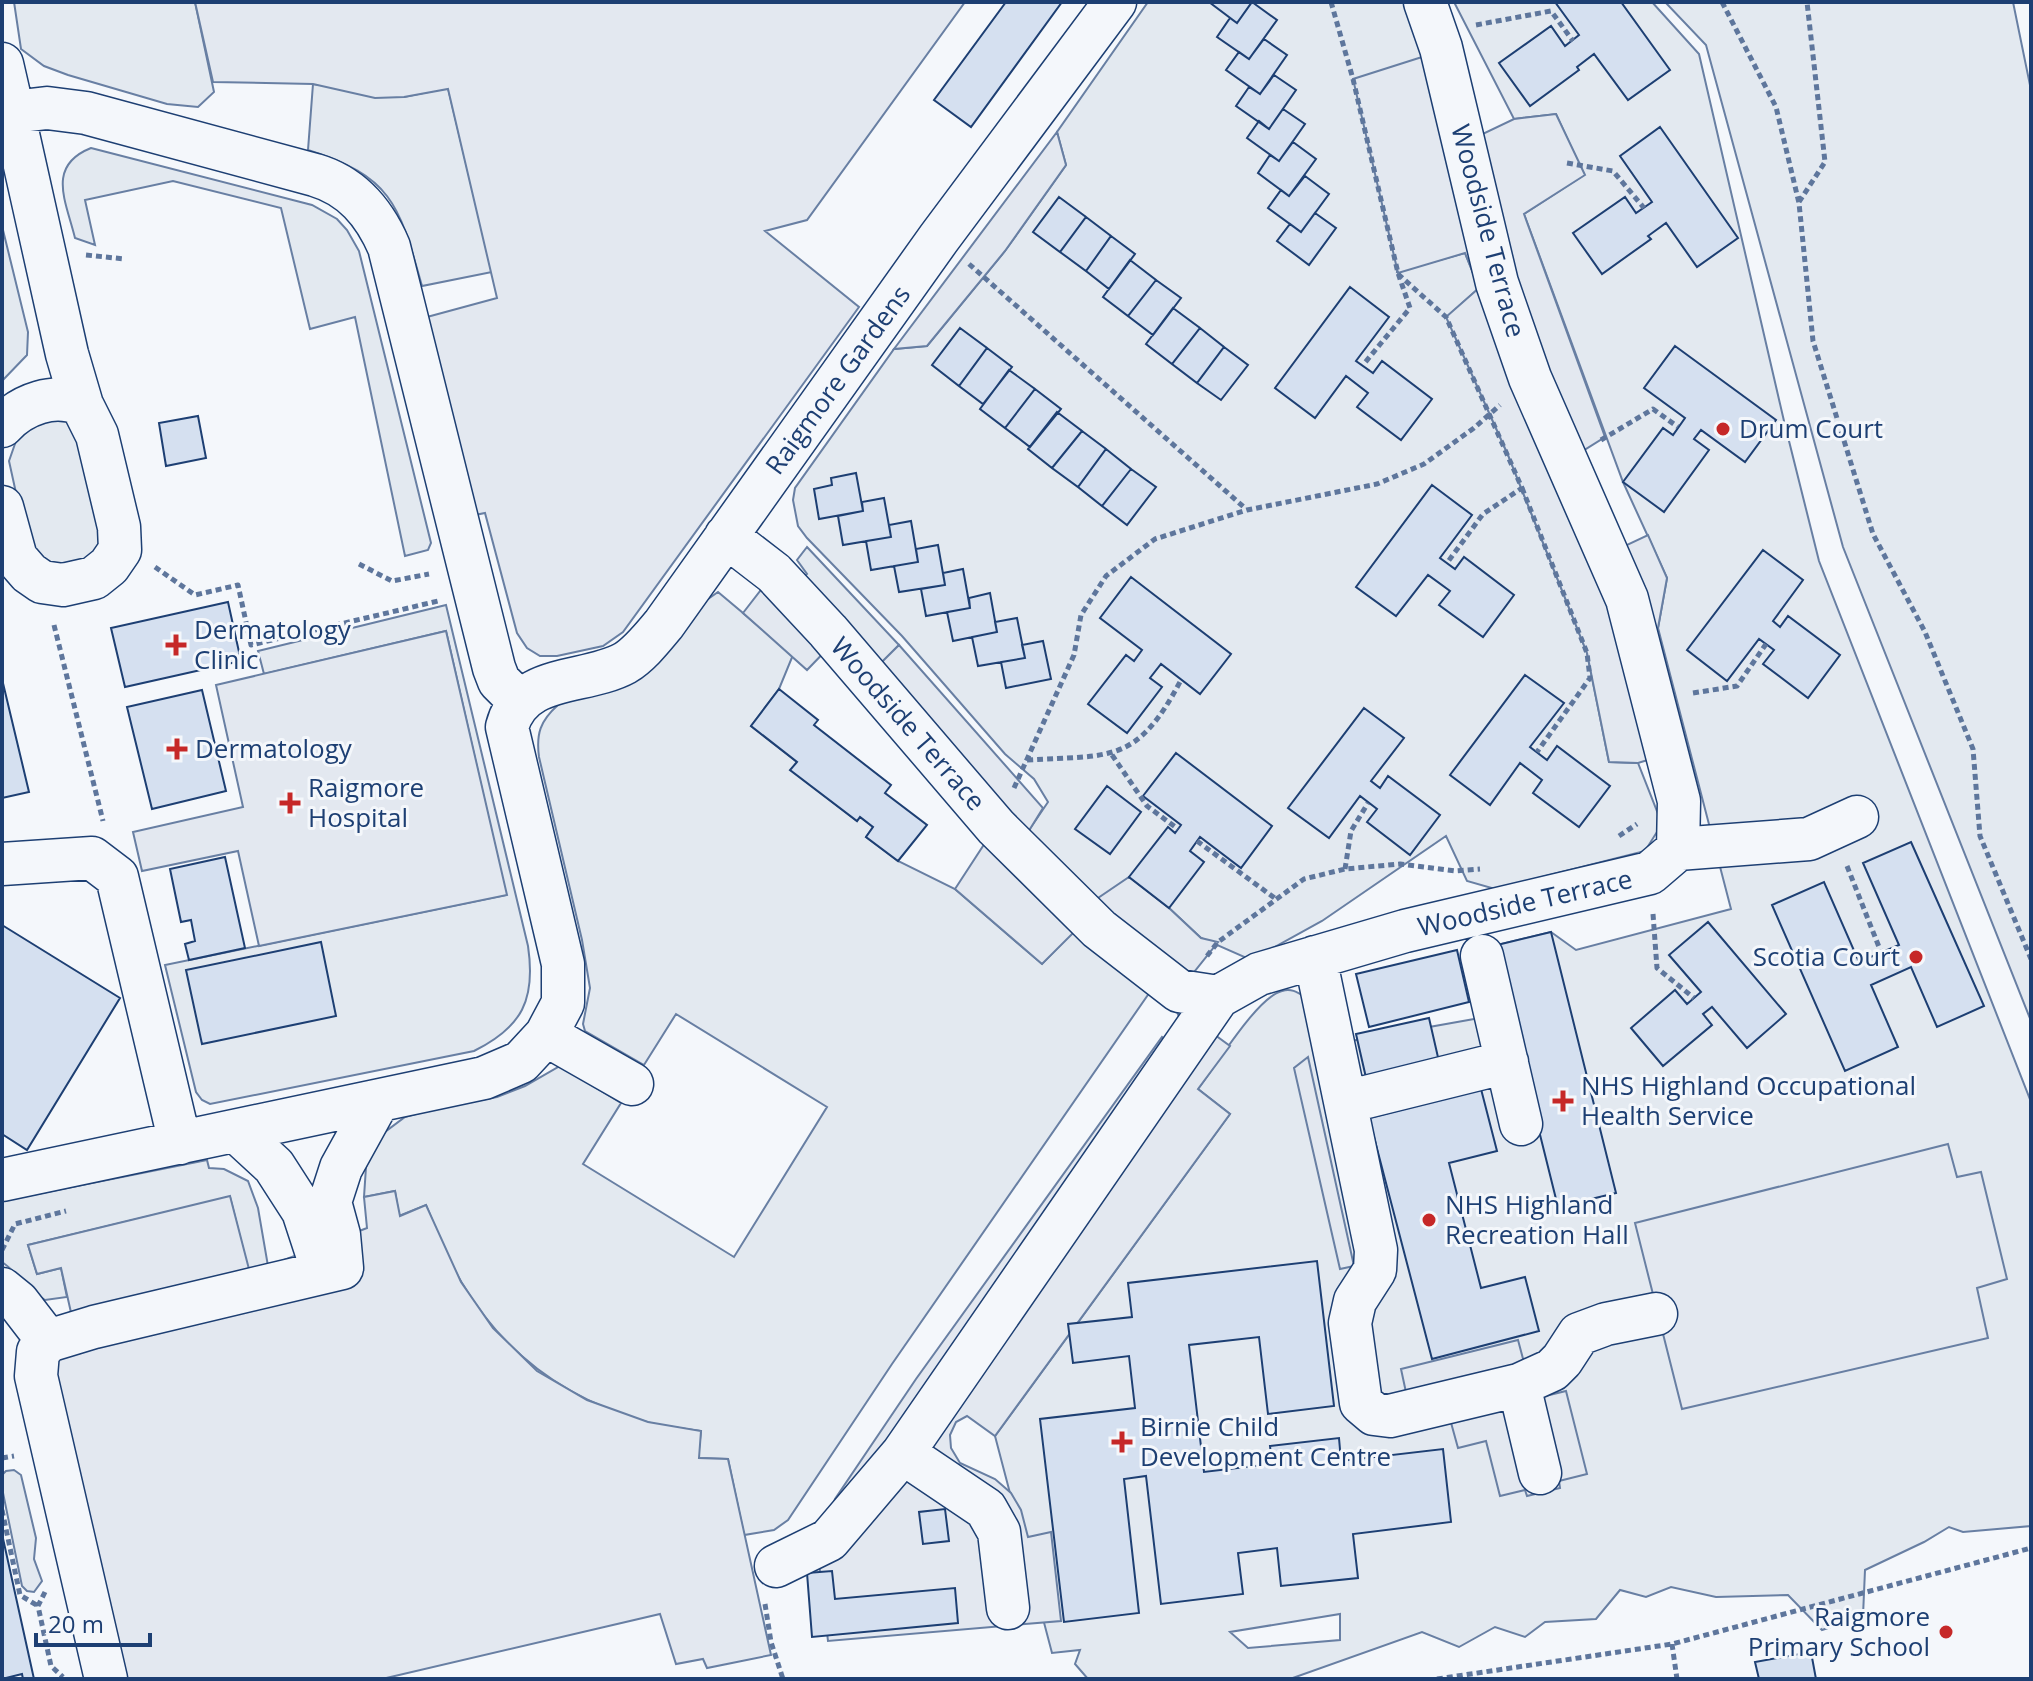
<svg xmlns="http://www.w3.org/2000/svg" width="2033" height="1681" viewBox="0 0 2033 1681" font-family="'Open Sans',sans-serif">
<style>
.green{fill:#e3e9f0;stroke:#687fa3;stroke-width:2;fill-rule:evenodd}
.parking{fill:#e3e8f0;stroke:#687fa3;stroke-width:2}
.building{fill:#d5e0f0;stroke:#1d3f73;stroke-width:2}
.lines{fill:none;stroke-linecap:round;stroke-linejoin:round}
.minor-casing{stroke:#1d3f73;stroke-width:45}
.path{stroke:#5e769c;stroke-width:5;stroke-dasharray:6 4;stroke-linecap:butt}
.minor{stroke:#f4f7fb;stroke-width:42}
.poi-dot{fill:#c62828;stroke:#f4f7fb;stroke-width:3}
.labels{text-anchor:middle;stroke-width:6;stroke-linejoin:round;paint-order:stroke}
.street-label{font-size:26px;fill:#1d3f73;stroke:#f4f7fb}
.poi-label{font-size:26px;fill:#1d3f73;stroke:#f4f7fb;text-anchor:start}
</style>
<rect width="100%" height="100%" fill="#f4f7fb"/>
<!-- green -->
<path class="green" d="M14,2H195L214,92L198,107L167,104L68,75L44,66L21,49Z
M1148,2H1404L1422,57L1397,272L1465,253L1479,288L1447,317L1508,455L1587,653L1609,762L1638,763L1662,824L1645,851L1495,889L1467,881L1446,836L1322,921L1251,960L1201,938L1169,908L1094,901L1025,836L1048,802L1034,779L1005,754L902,636L807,538L798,526L793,500L795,488L894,349L927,346L1005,251L1066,165L1057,132Z
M1454,2H1652L1699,54L1784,421L1819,561L2031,1102V1526L1963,1532L1949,1527L1924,1542L1865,1570L1863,1616L1822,1630L1788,1595L1716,1597L1671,1587L1646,1597L1620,1590L1596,1619L1545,1622L1525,1637L1495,1627L1459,1647L1422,1632L1290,1679H1088L1075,1664L1080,1650L1052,1653L995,1436L1230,1114L1198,1089C1215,1067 1257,997 1282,991C1291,988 1297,992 1305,997L1317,1047L1474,1019L1509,1009L1493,946L1551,932L1576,950L1731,909L1658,628L1667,578L1623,482L1524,214L1584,175L1556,114L1514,119ZM1340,1614V1640L1248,1648L1230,1632Z
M1665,2H2013L2031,90V1021L1843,547L1706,45Z
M313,84L404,97L448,88L492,272L422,286C399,205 393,177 308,150Z
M91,148L312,205L337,219L347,230L359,251L431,543L428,550L405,556L355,317L310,329L281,208L173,181L85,200L95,245L75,238C66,201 46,166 91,148Z
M2,226L28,332L27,355L2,381Z
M49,417L70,422L79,433L102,534L95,554L72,568L50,567L34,555L25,534L9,461L16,441L30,426Z
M807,547L899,645L878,666L802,579L807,574L797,560Z
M718,592L793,655L779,689L751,726L797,762L791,770L857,821L860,817L873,827L866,837L898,861L955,889L1042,964L1073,932L1152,989L892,1364L788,1520L774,1530L744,1535L728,1459L698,1458L701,1431C683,1428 664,1427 647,1422C567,1400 504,1354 462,1283C447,1259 437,1231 426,1205L399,1216L395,1191L364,1197L366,1167L377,1138L405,1117L437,1108L497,1097L525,1086L560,1066L621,1103L583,1164L734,1257L827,1107L676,1014L644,1065L585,1031L583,1024L590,988L582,940L539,757C536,734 540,721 558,705Z
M446,605L528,946C536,1000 522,1027 474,1051L210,1104L202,1100L196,1092L165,965L506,895L446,631L264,674L258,651Z
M207,1160L209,1168L224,1169L248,1181L258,1208L268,1266L249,1273L230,1197L28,1245L37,1274L61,1268L67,1297L45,1300C28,1289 18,1273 2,1262V1201Z
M14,1470L21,1475L36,1538L34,1559L42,1581L34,1592L27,1591L22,1586L2,1488V1475L6,1471Z"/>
<!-- parking -->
<path class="parking" d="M195,2H965L807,220L765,231L859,307L623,632L603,646L557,656H540L527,648L517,633L485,513L475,515L427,317L497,298L448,89L404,97L375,98L313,84L213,82Z
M1422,57L1464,143L1514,119L1556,114L1585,175L1524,214L1605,437L1567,461L1608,554L1648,535L1667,578L1658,628L1637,637L1667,754L1638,763L1609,762L1587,653L1508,455L1446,317L1479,288L1465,253L1398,273L1353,79Z
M1057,132L1066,165L1005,251L927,346L894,349Z
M774,573L879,665L899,645L1043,808L1025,837L1095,900L1129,877L1169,908L1201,938L1218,942L1179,991L1174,1005L1230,1046L1198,1089L1230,1114L995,1436L967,1416L956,1422L950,1435L951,1448L960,1463L995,1479L1011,1493L1021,1510L1028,1537L1051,1532L1061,1621L828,1641L818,1554L835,1499L916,1379L1162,1037L1180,1051L1183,1026L1174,1005L1074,932L1042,964L955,889L996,826L835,641L807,670L743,613Z
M446,631L507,895L259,946L238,851L142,871L133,832L243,807L216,685Z
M1308,1057L1354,1266L1340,1269L1294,1068Z
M1948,1144L1957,1177L1981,1172L2007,1279L1977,1288L1988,1338L1682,1409L1635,1223Z
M395,1191L400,1216L426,1205L461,1282L493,1328L537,1371L587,1400L648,1422L701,1431L699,1458L728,1459L771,1655L707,1668L703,1659L676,1664L660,1614L382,1679H124L51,1374L72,1317L61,1268L37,1274L28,1245L230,1196L250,1273L367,1228L364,1197Z
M1518,1340L1526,1370L1407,1397L1401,1369Z
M1566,1391L1587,1474L1559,1481L1560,1488L1527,1496L1525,1490L1500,1496L1486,1441L1458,1448L1450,1419Z"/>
<!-- building -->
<path class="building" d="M1006,2H1062L971,127L934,100Z
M1209,2H1252L1237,23Z
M1252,2L1277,20L1249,59L1217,37L1230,18L1237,23Z
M1555,2H1621L1670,70L1628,100L1594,54L1577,67L1579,70L1530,106L1499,63L1551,26L1565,46L1579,35Z
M1264,39L1287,55L1260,94L1226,70L1239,52L1249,59Z
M1274,75L1296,90L1269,129L1236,106L1249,87L1260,94Z
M1283,109L1305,124L1279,161L1247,138L1259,121L1269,129Z
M1660,127L1738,238L1697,267L1666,223L1648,236L1651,239L1602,274L1573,233L1625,197L1636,213L1652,202L1620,156Z
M1293,142L1316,159L1289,196L1258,173L1270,155L1279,161Z
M1305,176L1329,194L1301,232L1268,208L1281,190L1289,196Z
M1059,197L1086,217L1060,252L1033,232Z
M1315,213L1336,228L1309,265L1277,241L1290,224L1301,232Z
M1086,217L1111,236L1086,271L1060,252Z
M1111,236L1135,254L1109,289L1086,271Z
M1130,260L1156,280L1128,316L1103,297Z
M1156,280L1181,298L1153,335L1128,316Z
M1350,287L1389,317L1356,361L1373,373L1382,361L1432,399L1401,440L1357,407L1368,393L1346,376L1315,418L1275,388Z
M1173,308L1200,328L1172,364L1146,344Z
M960,328L987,348L959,386L932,365Z
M1200,328L1224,347L1197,383L1172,364Z
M1675,346L1776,420L1745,462L1701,430L1694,439L1709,450L1664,512L1623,482L1663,428L1673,435L1685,418L1644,388Z
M1224,347L1248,365L1221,400L1197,383Z
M987,348L1012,367L983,404L959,386Z
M1009,370L1035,389L1005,428L980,409Z
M1035,389L1061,409L1030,447L1005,428Z
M1057,412L1082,431L1052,468L1028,449Z
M198,416L206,458L166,466L159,423Z
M1082,431L1106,449L1078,487L1052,468Z
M1106,449L1131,469L1102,506L1078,487Z
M1131,469L1156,487L1127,525L1102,506Z
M856,473L863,511L819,519L814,489L832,485L831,478Z
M1432,485L1472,515L1440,558L1455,569L1464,557L1514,595L1483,637L1439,605L1450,591L1428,575L1396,616L1356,587Z
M884,498L891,537L843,545L838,516L863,511L862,502Z
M911,521L918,562L871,570L866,541L891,537L889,525Z
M938,545L945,585L899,592L894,566L918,562L916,549Z
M1763,550L1803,580L1773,621L1780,627L1788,616L1840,655L1808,698L1763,664L1774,650L1759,639L1727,681L1687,650Z
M963,569L970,608L926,616L921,589L945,585L943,573Z
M1131,577L1231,654L1200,694L1161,664L1150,678L1162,687L1127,733L1088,704L1126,655L1134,661L1142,650L1100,618Z
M990,593L997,632L953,641L947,612L970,608L969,598Z
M228,602L241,661L125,687L111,628Z
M1017,618L1025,658L978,666L972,637L997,632L995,622Z
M1043,641L1051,679L1006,688L1001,662L1025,658L1022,645Z
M1525,675L1564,703L1530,747L1547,760L1557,746L1610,786L1579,827L1533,793L1542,780L1520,763L1490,805L1450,775Z
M2,679L29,792L2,798Z
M779,689L818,720L814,725L891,785L885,793L927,825L898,861L866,837L873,827L860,817L857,821L790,770L797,762L751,726Z
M202,690L226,791L152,809L127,707Z
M1364,708L1404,738L1371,781L1380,788L1388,776L1440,815L1410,855L1367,822L1377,809L1360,796L1329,838L1288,808Z
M1176,753L1272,826L1241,868L1200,837L1190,851L1204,862L1169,908L1129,877L1168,827L1175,833L1181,825L1143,796Z
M1107,786L1141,812L1110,854L1075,829Z
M1911,842L1984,1006L1937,1027L1911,967L1871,985L1898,1047L1845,1071L1772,905L1824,882L1859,962L1899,945L1863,863Z
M225,857L245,948L189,960L185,944L195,941L191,920L181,922L170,869Z
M1708,922L1786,1014L1747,1048L1712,1007L1703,1014L1712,1025L1663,1066L1631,1028L1675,990L1687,1004L1701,992L1669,955Z
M2,925L120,998L27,1150L2,1134Z
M1551,932L1616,1193L1558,1207L1493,946Z
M321,942L336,1016L202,1044L186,970Z
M1457,950L1469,1002L1369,1027L1356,974Z
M1429,1018L1440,1066L1367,1082L1356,1034Z
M1481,1089L1497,1151L1449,1163L1481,1288L1525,1277L1539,1331L1432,1359L1369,1118Z
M1317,1261L1334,1406L1268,1414L1259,1337L1189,1345L1204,1472L1272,1464L1270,1446L1339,1438L1341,1461L1443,1449L1451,1522L1353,1534L1358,1578L1281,1586L1277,1548L1238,1553L1243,1594L1161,1604L1146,1476L1124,1479L1139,1613L1064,1622L1040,1419L1135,1408L1129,1356L1073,1363L1068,1324L1132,1317L1128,1283Z
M945,1509L949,1541L923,1544L919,1512Z
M2,1534L34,1679H23L22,1674L2,1679Z
M832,1571L835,1599L955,1588L958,1623L812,1637L807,1573Z
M1811,1652L1816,1679H1759L1755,1662Z"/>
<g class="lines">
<!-- minor casing -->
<g class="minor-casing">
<path id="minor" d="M2,64L13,112L47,108L86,113L315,175C352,186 374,212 389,247L494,668L499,681L520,702
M2,426C22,404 55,392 82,405
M2,507L16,558L29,573L42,582L63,585L94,578L109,566L120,550L119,527L97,435L82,405L67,354L13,112
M726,536L774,573L828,631L996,827L1099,929L1179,991L1218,997L1259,974L1405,931L1650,873L1678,849L1679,801L1627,599L1530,378L1497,283L1441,48L1425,2
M1678,849L1809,839L1857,817
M2,864L92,858L117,877L180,1143
M1482,956L1521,1124
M1315,957L1376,1250L1375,1270L1355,1301L1350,1323L1361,1403L1374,1414L1390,1416L1519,1385L1540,1473
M546,1035L632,1084
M1346,1102L1507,1062
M236,1131L274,1166L303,1211L320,1263
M2,1180L484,1078L521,1062L546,1035L563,1003V964L507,727C521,673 585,685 625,663C640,654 653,637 664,624L939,238L1115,2
M2,1289L18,1302L48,1341
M1519,1385L1552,1370L1562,1360L1579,1334L1606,1324L1656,1314
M776,1566L829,1540L903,1453
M1008,1608L999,1532L986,1509L903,1453L1218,997
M106,1679L36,1376L38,1352L48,1341L94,1327L342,1268L339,1235L330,1202L341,1168L378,1101"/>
</g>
<!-- path -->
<path class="path" d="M1331,2L1353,79L1398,273L1410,308L1363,365
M1722,2L1776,107L1799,203L1813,341L1873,534L1925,632L1973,749L1980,836L2031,959
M1476,25L1551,11L1573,41
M1567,163L1613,171L1644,208
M1799,202L1825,162L1807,2
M86,255L125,259
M969,264L1246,509
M1398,274L1446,317L1522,488L1483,514L1447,563
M1601,440L1653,409L1678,427
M1522,488L1587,653L1590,678L1537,752
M359,564L392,581L429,574
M155,567L195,595L238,585L251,645L438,601
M54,625L103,821
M1693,693L1737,686L1766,644
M1112,755L1147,806L1178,829
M1027,760C1112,755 1137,764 1181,680
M1014,788L1074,655L1081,615L1106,576L1155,539L1247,510L1377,484L1424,464L1474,428L1500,405
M1619,836L1637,824
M1197,841L1276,899
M1847,866L1881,952
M1345,869L1351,831L1368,803
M1653,914L1657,968L1694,998
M1207,956L1218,942L1304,879L1345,869L1400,864L1456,871L1480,869
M2,1250L15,1224L66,1211
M2,1458L14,1456
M2,1510L20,1595L38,1606
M45,1592L38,1606L51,1666L63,1677
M765,1604L771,1642L783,1679
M1672,1644L1677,1679
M1437,1679L1672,1644L2031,1548"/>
<!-- minor -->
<use href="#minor" class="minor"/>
</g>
<!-- markers -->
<g class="poi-dot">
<circle cx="1723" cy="429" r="8"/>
<path d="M172 633h8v8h8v8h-8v8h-8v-8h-8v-8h8z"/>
<path d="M173 737h8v8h8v8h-8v8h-8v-8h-8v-8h8z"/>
<path d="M286 791h8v8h8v8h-8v8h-8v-8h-8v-8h8z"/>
<circle cx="1916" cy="957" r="8"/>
<path d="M1559 1089h8v8h8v8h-8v8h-8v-8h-8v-8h8z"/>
<circle cx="1429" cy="1220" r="8"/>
<path d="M1118 1430h8v8h8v8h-8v8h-8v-8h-8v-8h8z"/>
<circle cx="1946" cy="1632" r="8"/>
</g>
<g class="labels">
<!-- street labels -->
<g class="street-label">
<text transform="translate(1488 231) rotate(75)" y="9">Woodside Terrace</text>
<text transform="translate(838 380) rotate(-54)" y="9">Raigmore Gardens</text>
<text transform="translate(908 724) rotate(49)" y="9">Woodside Terrace</text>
<text transform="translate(1525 903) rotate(-13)" y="9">Woodside Terrace</text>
</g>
<!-- poi labels -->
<g class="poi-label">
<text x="1739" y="438">Drum Court</text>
<text x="194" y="639">Dermatology<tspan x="194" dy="30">Clinic</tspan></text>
<text x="195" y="758">Dermatology</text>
<text x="308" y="797">Raigmore<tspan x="308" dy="30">Hospital</tspan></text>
<text x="1900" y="966" text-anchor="end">Scotia Court</text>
<text x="1581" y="1095">NHS Highland Occupational<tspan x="1581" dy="30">Health Service</tspan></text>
<text x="1445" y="1214">NHS Highland<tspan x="1445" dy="30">Recreation Hall</tspan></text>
<text x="1140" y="1436">Birnie Child<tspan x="1140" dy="30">Development Centre</tspan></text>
<text x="1930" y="1626" text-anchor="end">Raigmore<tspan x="1930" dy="30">Primary School</tspan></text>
</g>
</g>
<!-- border -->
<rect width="2033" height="1681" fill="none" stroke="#1d3f73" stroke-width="8"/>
<!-- scale -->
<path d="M36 1633v12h114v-12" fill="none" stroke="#1d3f73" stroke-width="4"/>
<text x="48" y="1633" font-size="24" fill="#1d3f73" stroke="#f4f7fb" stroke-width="6" paint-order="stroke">20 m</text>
</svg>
